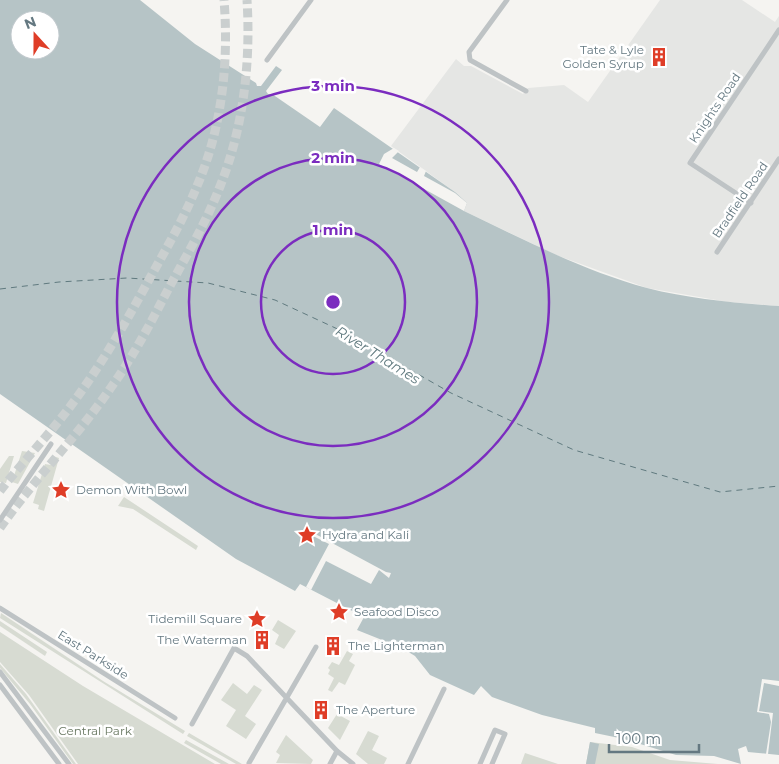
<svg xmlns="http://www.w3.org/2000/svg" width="779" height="764" viewBox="0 0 779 764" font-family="Montserrat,sans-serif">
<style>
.built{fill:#e5e6e4}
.green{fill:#d7dbd2}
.water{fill:#b6c4c6;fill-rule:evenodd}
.pier{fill:#f5f4f1}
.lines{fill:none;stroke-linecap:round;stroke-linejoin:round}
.ferry{stroke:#607a7f;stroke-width:1;stroke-dasharray:6 5;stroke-linecap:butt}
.highway-tunnel{stroke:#cacfcf;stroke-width:9;stroke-dasharray:9 4.5;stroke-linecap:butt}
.street{stroke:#bec3c5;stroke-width:5}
.ring{fill:none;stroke:#7b2cbf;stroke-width:2.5}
.labels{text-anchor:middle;stroke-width:5;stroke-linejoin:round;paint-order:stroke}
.poi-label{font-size:12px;fill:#647881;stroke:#fff;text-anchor:start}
.street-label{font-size:12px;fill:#647881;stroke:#fff}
.park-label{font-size:12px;fill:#6a7963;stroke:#fff}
.water-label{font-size:14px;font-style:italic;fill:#607a7f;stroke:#fff}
.centre{fill:#7b2cbf;stroke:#fff;stroke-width:2.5}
.ring-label{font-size:15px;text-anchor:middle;font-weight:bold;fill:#7b2cbf;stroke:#fff;stroke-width:5;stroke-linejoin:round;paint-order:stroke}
</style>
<rect width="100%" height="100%" fill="#f5f4f1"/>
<!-- built -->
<path class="built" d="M660,0H742L775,22L779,16V306L728,302L647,288L556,255L464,211L455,192L391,146L456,59L464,66H471L523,94L528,88L564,85L588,102Z"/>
<!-- green -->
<path class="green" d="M22,451L35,453L18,484L12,482Z
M9,456H14L6,483L0,482V469Z
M53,456L59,458L44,511L38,509L39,505L33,503L45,464L51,465Z
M124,497L198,546L196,550L133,509L118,506Z
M1,613L103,681L185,731L183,734L0,618Z
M278,620L296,631L284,649L275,644L279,635L272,630Z
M0,621L47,652L45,656L0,626Z
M0,632L83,686L215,764H78L29,695L0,662Z
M347,651L353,654L349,661L355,665L345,685L339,682L332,692L328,690L334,678L328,674L330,670L328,668L332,662L339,665Z
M0,664L26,694L76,764H73L30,704L0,668Z
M233,683L247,694L254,685L262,690L245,716L256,724L246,739L226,726L236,710L221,700Z
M337,714L350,721L340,740L328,728Z
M368,731L379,736L372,750L387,758L384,764H368L356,754Z
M189,733L242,764H236L187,736Z
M286,735L313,760L311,764L276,763L280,755L276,752Z
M186,740L229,764H221L184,743Z
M590,742L632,747L670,760L718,764H586Z
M525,753L558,764H521Z"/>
<!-- water -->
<path class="water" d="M0,0H140L195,44L256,83L257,86H261L276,66L282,70L266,91L268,94H272L320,127L334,108L455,192L467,203L464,211C522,239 584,271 647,288C690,299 735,303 779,306V755L748,752L746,746L738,749L741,764L714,756L676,755L624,739L595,733V728L542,715L492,697L481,686L474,695L430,675L415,656L402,648L357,630L364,617L300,584L295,591L236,559L0,394ZM20,20H50V50H20Z
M590,742L599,744L595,764H586Z"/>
<!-- pier -->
<path class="pier" d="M394,148L399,151L392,158L417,172L420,167L426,171L424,176L455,193L467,203L464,211L379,164L384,154Z
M306,529L386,572L391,573L389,578L379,570L371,584L326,561L311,590L306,587L329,544L313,536L310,542L301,538Z
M762,679L779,681V686L764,683L759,711L773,713L768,754H766L771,722L769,714L757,712Z"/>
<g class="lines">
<!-- ferry -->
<path class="ferry" d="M0,289L59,282L127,278L208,283L275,300L344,332L451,393L574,450L720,492L779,486"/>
<!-- highway-tunnel -->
<path class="highway-tunnel" d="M0,491C21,464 45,439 66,412C96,373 121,331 145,287C163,254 183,221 197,186C222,128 229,62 224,0
M0,528C35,478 78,436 112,386C135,354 153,318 171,284C188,253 206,222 219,189C243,130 251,64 247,0"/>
<!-- street -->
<path class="street" d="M507,0L469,52L470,60L526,91
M267,60L311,0
M751,203L690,163L779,30
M717,252L779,159
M0,520L51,444
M0,608L175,718
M0,672L69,764
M0,685L59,764
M192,724L234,648L247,656L337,751L353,764
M249,763L316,647
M330,764L337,751
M408,764L444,689
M480,764L495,730L505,734L492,764"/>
</g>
<!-- distance rings -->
<g class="ring">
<circle cx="333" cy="302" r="72"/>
<circle cx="333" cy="302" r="144"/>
<circle cx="333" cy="302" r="216"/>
</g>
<!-- icons -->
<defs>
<g id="building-bare" transform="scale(1.5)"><path d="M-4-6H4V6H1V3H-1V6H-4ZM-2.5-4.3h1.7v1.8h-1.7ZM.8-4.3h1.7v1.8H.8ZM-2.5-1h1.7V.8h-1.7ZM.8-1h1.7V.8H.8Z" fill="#df3d27" stroke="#fff" stroke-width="2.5" paint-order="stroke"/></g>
<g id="sight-bare" transform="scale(1.5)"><path d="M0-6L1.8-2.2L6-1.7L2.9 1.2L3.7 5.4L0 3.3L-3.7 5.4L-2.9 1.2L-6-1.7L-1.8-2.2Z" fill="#df3d27" stroke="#fff" stroke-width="2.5" paint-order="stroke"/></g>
</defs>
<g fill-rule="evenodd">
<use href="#building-bare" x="659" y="57"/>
<use href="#sight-bare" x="61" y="490"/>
<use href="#sight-bare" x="307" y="535"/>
<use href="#sight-bare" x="339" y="612"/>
<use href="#sight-bare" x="257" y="619"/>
<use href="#building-bare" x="262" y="640"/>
<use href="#building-bare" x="333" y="646"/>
<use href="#building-bare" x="321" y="710"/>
</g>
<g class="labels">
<!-- poi labels -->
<g class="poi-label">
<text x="644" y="54" text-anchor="end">Tate &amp; Lyle<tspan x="644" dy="14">Golden Syrup</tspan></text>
<text x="76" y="494">Demon With Bowl</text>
<text x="322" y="539">Hydra and Kali</text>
<text x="354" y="616">Seafood Disco</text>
<text x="242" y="623" text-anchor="end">Tidemill Square</text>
<text x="247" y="644" text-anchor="end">The Waterman</text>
<text x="348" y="650">The Lighterman</text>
<text x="336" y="714">The Aperture</text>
</g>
<!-- street labels -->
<g class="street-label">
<text transform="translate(715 108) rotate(-56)" y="4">Knights Road</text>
<text transform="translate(740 200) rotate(-56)" y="4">Bradfield Road</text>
<text transform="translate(93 655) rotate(32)" y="4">East Parkside</text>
</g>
<!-- park labels -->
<g class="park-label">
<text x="95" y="735">Central Park</text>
</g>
<!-- water labels -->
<g class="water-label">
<text transform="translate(378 355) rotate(32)" y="5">River Thames</text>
</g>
</g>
<circle cx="333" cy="302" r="8" class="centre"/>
<g class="ring-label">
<text x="333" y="91">3 min</text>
<text x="333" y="163">2 min</text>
<text x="333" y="235">1 min</text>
</g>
<!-- north arrow -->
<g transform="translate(35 35) rotate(339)"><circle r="24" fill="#ffffff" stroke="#c1c9cd"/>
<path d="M0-4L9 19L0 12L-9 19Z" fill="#df3d27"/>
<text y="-8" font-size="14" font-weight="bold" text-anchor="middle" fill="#647881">N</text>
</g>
<!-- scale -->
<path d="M609 744v8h90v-8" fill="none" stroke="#647881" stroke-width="2.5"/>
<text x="616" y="744" font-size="15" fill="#647881" stroke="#ffffff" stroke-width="4" paint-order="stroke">100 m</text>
</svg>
